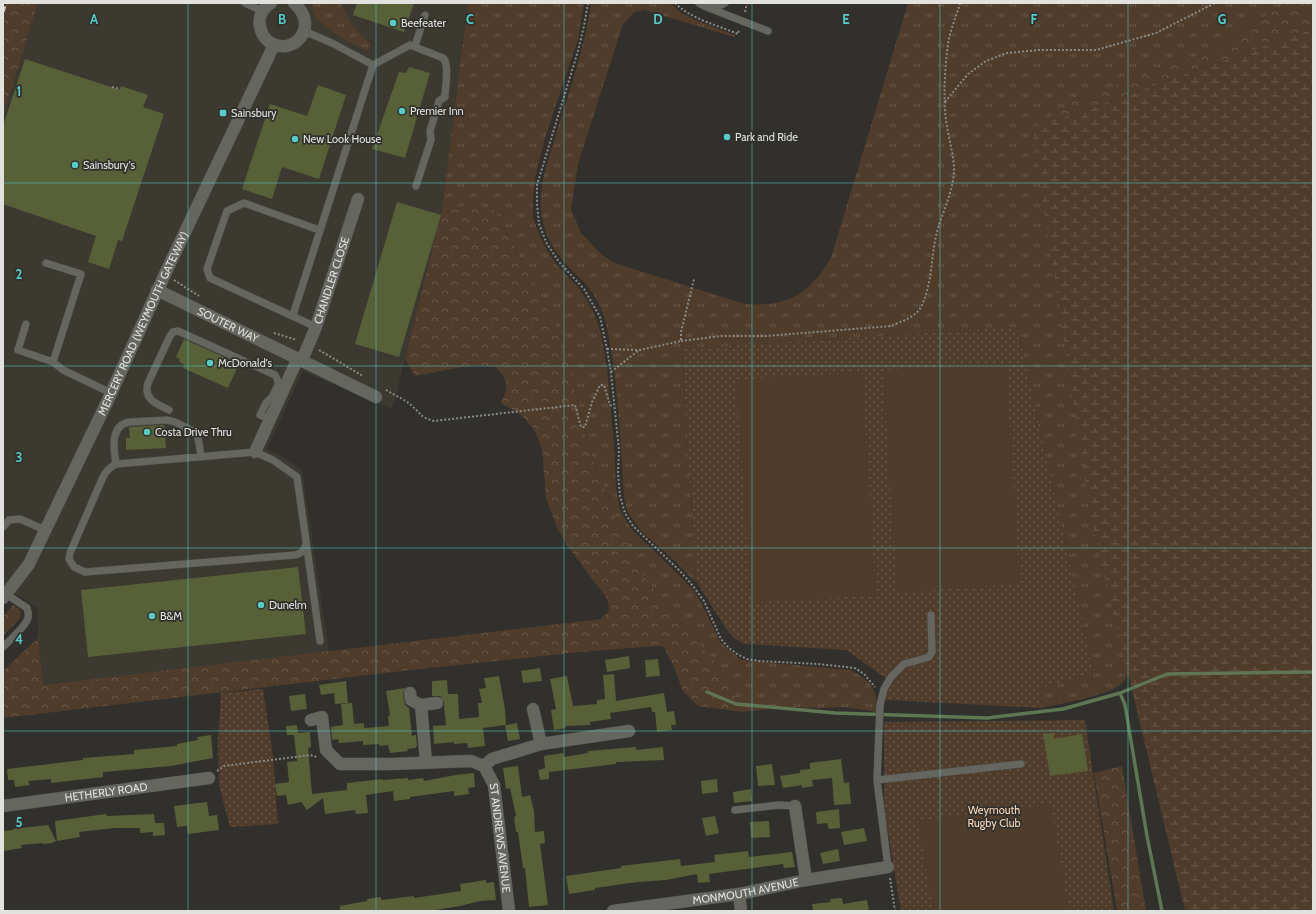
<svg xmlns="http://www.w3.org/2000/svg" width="1316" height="914" viewBox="0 0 1316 914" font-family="Cabin,sans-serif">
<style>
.built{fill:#3c3a30}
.grass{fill:url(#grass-tufts)}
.forest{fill:url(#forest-crowns)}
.wetland{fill:url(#wetland-marsh)}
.park{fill:url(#park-dots)}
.pitch{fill:#503c2b}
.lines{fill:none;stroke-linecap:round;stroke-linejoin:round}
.stream{stroke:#5e7652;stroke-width:3.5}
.building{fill:#586037}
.lane-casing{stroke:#4d4c49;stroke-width:8}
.street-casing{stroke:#4d4c49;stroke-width:13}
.path{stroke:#898985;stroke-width:2;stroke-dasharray:2 2;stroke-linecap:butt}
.lane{stroke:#666661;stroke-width:7}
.street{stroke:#666661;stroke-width:12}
.rail{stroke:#c5c4c1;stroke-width:3;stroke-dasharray:6 3;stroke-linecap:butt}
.grid{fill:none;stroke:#54cdc8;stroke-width:1;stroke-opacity:0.55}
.poi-dot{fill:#54cdc8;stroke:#31302c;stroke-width:1.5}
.labels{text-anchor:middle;stroke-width:3.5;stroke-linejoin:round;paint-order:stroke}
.poi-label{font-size:11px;fill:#e1e1de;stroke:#31302c;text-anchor:start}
.street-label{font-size:11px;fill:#e1e1de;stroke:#31302c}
.park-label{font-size:11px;fill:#fbd9bb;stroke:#31302c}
.grid-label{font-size:13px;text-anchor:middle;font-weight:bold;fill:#54cdc8;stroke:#31302c;stroke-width:3.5;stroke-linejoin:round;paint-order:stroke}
</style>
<defs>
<pattern id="grass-tufts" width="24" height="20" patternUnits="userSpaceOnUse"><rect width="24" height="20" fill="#503c2b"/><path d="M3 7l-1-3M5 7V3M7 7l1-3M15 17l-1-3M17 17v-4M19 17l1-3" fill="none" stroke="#695849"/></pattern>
<pattern id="forest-crowns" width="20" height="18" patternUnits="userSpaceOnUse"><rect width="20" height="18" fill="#503c2b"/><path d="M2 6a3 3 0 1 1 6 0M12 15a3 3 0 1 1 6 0" fill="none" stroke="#695849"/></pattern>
<pattern id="wetland-marsh" width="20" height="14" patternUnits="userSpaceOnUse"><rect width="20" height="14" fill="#503c2b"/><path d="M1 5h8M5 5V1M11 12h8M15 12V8" fill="none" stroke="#695849"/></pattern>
<pattern id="park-dots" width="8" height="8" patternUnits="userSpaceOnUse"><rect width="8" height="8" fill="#503c2b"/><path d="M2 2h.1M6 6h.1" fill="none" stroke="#695849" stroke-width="1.8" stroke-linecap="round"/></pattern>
</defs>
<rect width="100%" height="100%" fill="#31302c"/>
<!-- built -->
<path class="built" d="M3,3H468L441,215L395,399L391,409L303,371L267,449L283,457L302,470L329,652L42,685L38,638V609L22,597L3,589Z"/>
<!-- grass -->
<path class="grass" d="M311,3H341C348,22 355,30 370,43L371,45L368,51C355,46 320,27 314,15C312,12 311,7 311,3Z
M468,3H584L578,39L545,138L535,178L533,198V217L539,234L547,250L556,264L578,287L588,302L596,318L601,334L607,368L614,445L616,488L620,510L632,530L679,575L693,590L701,602L721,643L741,660L851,670C870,681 878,689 877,712L845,707L819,708L792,707L742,712L731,681L667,606L635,565L589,448L563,342L538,290L493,208L466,205L441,215Z
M591,3H670L681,13L695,20L735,35L734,37L644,10L635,12L623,24L578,164L571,209L581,233L601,254L613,262L627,267L745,304C789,307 809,294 831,258L908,3H1290L1237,31L1222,48L1179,62L1077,99L1091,519L1129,675L1119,686L1112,690L1087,698L1042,708L1041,688L1094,673L1017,327L682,349L696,581L692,579L676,562L640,530L627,511L624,497C621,450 619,403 612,356C609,341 608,324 601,309C598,302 594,294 589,288C580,277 569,269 560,257C549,243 542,226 541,208C539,181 550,156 557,131C570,89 585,47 591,3Z"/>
<!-- forest -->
<path class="forest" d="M3,3H38C26,40 16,77 3,114Z
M1290,3H1313V29L1032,129L1077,99L1179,62L1222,48L1237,31Z
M466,205L493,208L538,290L563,342L589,448L635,565L667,606L731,681L742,712L698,706L683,691L673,665L664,647L656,646L580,652L402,671L3,718V671L38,638L43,685L601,619L609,611L608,600L569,548L557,528L546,498L542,448L533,428L522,416L501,403C509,387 508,380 496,367L479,365L462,367L415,376L405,359L441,215Z
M13,605L20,610L21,612L20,618L3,636V617Z
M1122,766L1146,911H1117L1094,773Z"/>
<!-- wetland -->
<path class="wetland" d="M1313,29V911H1185L1091,519L1032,129Z"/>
<!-- park -->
<path class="park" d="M1017,327L1094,673L1041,688L1042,708L886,700L887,679L846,650L744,644L733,637L727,630L696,581L682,349Z
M263,689L273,756L278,824L230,827L219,785L218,742L221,693Z
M1085,720L1114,911H901L884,808V722Z"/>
<!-- pitch -->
<path class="pitch" d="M1006,363L1020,584L897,592L883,371Z
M862,372L876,595L751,603L736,380Z
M1051,804L1069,911H933L918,821Z"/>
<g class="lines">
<!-- stream -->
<path class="stream" d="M707,692L736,704L835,713L987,718L1063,709L1120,693L1167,674L1313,672
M1120,693L1125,705L1147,836L1162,911"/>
</g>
<!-- building -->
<path class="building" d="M357,3H414L404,32L353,15Z
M25,59L120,90L121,86L148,95L143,107L164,114L122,241L118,240L109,269L88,262L96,236L3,204V126Z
M409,67L430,73L405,158L372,149L399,72L406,73Z
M318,85L346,95L319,179L282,167L272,199L242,189L270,104L307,116Z
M397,202L441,215L399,357L355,344Z
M184,339L239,364L228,388L183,368L185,365L179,362L180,359L176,357Z
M164,425L166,448L126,450V438H130L129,427Z
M298,567L306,634L88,657L81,590Z
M629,656L630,668L607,672L605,660Z
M658,659L660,676L646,677L645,660Z
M540,668L542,681L523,683L521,671Z
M614,674L616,701L664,693L667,712L674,711L676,725H671L672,730L657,732L655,712H652L651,707L610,713L611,719L590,722V725L565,726L566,728L554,730L551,710L556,709L550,679L567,676L573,706L597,704V700L605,699L603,675Z
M499,676L505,709L506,725L517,723L520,739L508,741L505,725L483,728L485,746L468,748L467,743L454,744V742L434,744L433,726L446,725L444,706V702L440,696H432V681L447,680L448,694H458L459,719L479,717L478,703H482L479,689L486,688L484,678Z
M346,681L348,703L335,704L334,693L321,695L319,685Z
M405,688L403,694L404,701L405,705L409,708L412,736L416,735L417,746H416V748L407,749L408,751L390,753L388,745L380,746L379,744L363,745V741L339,743L338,739L332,740L331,727L343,725L341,704L352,703L354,724L364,723V728L389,726L388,716L390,715L386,691Z
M305,694L307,709L291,711L289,696Z
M297,725L298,733L310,732L311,747L308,748L312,794L347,790V783L382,779L383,780L408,778V780L423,778L424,781L456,775L474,773L475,787L468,788L469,794L454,796V791L410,797V799L394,801L393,791L366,795L368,813L356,814L355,810L325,814L323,798L307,810L301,802L288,805L286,795L277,796L275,784L289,782L287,762L297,761L294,735H287L286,726Z
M1053,733L1054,739L1082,734L1088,771L1050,776L1043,734Z
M211,735L213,758L171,766L103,772V777L51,783V779L28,781L30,785L15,787L14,780H8L7,769L83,760V758L134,754V750L177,746V744L198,740L197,737Z
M636,747V750L663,747L664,760L616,762V764L549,772V779L540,780L538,770L545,768L544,756L563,753L564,757L588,753V751Z
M841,759L844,783L849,782L851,804L834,805L832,778L812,780L813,786L802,788V785L783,788L780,776L800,773V770L810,769V763Z
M772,764L775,785L758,786L756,766Z
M518,766L522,797L530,795L534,811L535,832L544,831L545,843L540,844L548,905L529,907L525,868H523L518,832H516L514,817L516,816L510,788L506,789L503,768Z
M717,779L718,792L702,794L701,781Z
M751,789L752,801L734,803L733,792Z
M207,802L209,816L217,815L219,830L188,834L187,826L177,827L174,806Z
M839,809L840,828L829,829L827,823L817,824L816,812Z
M106,814L107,816L154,814L155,823H164L165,835L153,836V832L140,833V828H114L79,832L80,837L57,841L55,821Z
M715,816L719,833L706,836L702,818Z
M769,821L770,837L751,838L750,822Z
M48,825L56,841L53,842V843L43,844V843L21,845L22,848L3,851V831L13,830V829Z
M864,828L867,841L844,845L841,832Z
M838,849L840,861L823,864L820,853Z
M748,851L749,857L792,852L795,867L784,868L783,864L709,874L710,882L698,883L697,874L666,880L638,882L595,888V890L569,894L566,876L621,868V866L680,859L681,866L715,862L714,855Z
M486,880V883L494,882L496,900L480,901L460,906L430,911H340V906L367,901V899L381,897V900L414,896V898L461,891L460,884Z
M842,898L843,904L867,900L869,911H813L812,904L831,902L830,899Z"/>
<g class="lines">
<!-- lane casing -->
<g class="lane-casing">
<path id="lane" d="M245,3L262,11
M699,3C707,8 716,8 725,3
M704,6L768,31
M304,31L332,43L373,65L410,45L443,58C450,64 445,87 445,97L439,101L430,131L431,140L416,186
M415,46L425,15
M46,263L81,274L53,362L63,370L111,393
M293,315L373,65
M26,324L18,350L53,362
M316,327L210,278L207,269L227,211L244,203L319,230
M169,410C157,404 143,400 148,383L170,336L173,332L178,331L275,375L278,381V385L272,397L266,403L260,415L270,419
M116,464C114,450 109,425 130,422L167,420C173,421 178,423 183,426C201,434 198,438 201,457
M3,527L9,520L20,519L45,530
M306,544C304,551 302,553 295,555L85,572L74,567L69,559L70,553L103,477C106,471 110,467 116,464L255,452L273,460L297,477L320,641
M3,647C9,641 26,626 28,618C29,614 28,611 27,608L6,594
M877,780L1021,764
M735,810L779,805L795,806
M888,867L877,780L880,705L884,689L891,677L904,664L929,657L932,652L931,615"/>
</g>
<!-- street casing -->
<g class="street-casing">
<g id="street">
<path d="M271,3C263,8 258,16 260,26C261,33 264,38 269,42C293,58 321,26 294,3"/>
<path id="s1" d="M157,290L376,397"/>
<path id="s2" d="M302,360L316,327L358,199"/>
<path d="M255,452L298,358"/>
<path id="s3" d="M3,598L29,564L108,400L165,274L274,45"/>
<path d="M410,693L411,700L421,705L426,762"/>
<path d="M421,705L437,703"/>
<path d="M533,709L541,744"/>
<path id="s4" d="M311,720L322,717L326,750L340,764H392L471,761L484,766L494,785L509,911"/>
<path d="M484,766L492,759L541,744L629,731"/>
<path id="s5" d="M3,806L209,778"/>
<path d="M795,806L806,880"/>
<path d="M739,894L741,911"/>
<path id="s6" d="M613,911L739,894L806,880L888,867"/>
</g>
</g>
<!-- path -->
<path class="path" d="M588,3L584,26L578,51L537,185V203L539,224L547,244L559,262L584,289L600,317L607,349L611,373L619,450L618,473L620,496L625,513L633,526L680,571L693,586L704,601L721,639L729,648L737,654L747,659L759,661L818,664L855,668L864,674L875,687
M675,3C691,19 717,25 738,34L739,30
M745,12L747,3
M112,87L120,89
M945,102L968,74L986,61L1007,53L1039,50H1096L1156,33L1215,3
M174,280L199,296
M274,333L297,340
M681,341L721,336H766L891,326C900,322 916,317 921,307C932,285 931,259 936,236C941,214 953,194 954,171C954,154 948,137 946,120C943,96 945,62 949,38C952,26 957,14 960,3
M607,349L640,350L681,341V332L694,279
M319,350L363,376
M611,372L639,350
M386,390C394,395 404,399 411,405C421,413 419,417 434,421L575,405L581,427H585L592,402L600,385H604L610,405L614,406
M217,771L224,766L310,755L317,757
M890,878L895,911"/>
<!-- lane -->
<use href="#lane" class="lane"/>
<!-- street -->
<use href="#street" class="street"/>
<!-- rail -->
<path class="rail" d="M3,12L6,3"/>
</g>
<!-- grid -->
<path class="grid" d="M188,3V911M376,3V911M564,3V911M752,3V911M940,3V911M1128,3V911M3,183H1313M3,366H1313M3,548H1313M3,731H1313"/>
<!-- markers -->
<g class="poi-dot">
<circle cx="393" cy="23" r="4"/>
<circle cx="402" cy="111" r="4"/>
<rect x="219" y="109" width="8" height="8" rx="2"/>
<circle cx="727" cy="137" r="4"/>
<circle cx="295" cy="139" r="4"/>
<circle cx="75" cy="165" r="4"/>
<circle cx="210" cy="363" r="4"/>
<circle cx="147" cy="432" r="4"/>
<circle cx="261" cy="605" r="4"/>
<circle cx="152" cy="616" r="4"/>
</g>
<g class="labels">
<!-- poi labels -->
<g class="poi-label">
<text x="401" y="27">Beefeater</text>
<text x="410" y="115">Premier Inn</text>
<text x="231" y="117">Sainsbury</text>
<text x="735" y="141">Park and Ride</text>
<text x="303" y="143">New Look House</text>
<text x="83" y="169">Sainsbury's</text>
<text x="218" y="367">McDonald's</text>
<text x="155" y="436">Costa Drive Thru</text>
<text x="269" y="609">Dunelm</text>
<text x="160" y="620">B&amp;M</text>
</g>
<!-- street labels -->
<g class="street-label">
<text dy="4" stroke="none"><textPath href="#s2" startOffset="85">CHANDLER CLOSE</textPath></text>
<text dy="4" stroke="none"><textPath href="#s3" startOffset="309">MERCERY ROAD (WEYMOUTH GATEWAY)</textPath></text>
<text dy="4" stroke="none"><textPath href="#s1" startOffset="79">SOUTER WAY</textPath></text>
<text dy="4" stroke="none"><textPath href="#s5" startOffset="104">HETHERLY ROAD</textPath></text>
<text dy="4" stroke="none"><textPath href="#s4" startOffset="284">ST ANDREWS AVENUE</textPath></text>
<text dy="4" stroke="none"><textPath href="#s6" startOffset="134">MONMOUTH AVENUE</textPath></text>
</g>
<!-- park labels -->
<g class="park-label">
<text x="994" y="814">Weymouth<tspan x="994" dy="13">Rugby Club</tspan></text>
</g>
</g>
<g class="grid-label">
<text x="94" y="24">A</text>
<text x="282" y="24">B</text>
<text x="470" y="24">C</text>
<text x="658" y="24">D</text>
<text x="846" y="24">E</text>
<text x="1034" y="24">F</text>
<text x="1222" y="24">G</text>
<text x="19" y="96">1</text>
<text x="19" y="279">2</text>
<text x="19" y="462">3</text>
<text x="19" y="644">4</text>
<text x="19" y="827">5</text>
</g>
<!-- border -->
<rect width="1316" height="914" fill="none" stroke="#e1e1de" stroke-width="8"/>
</svg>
